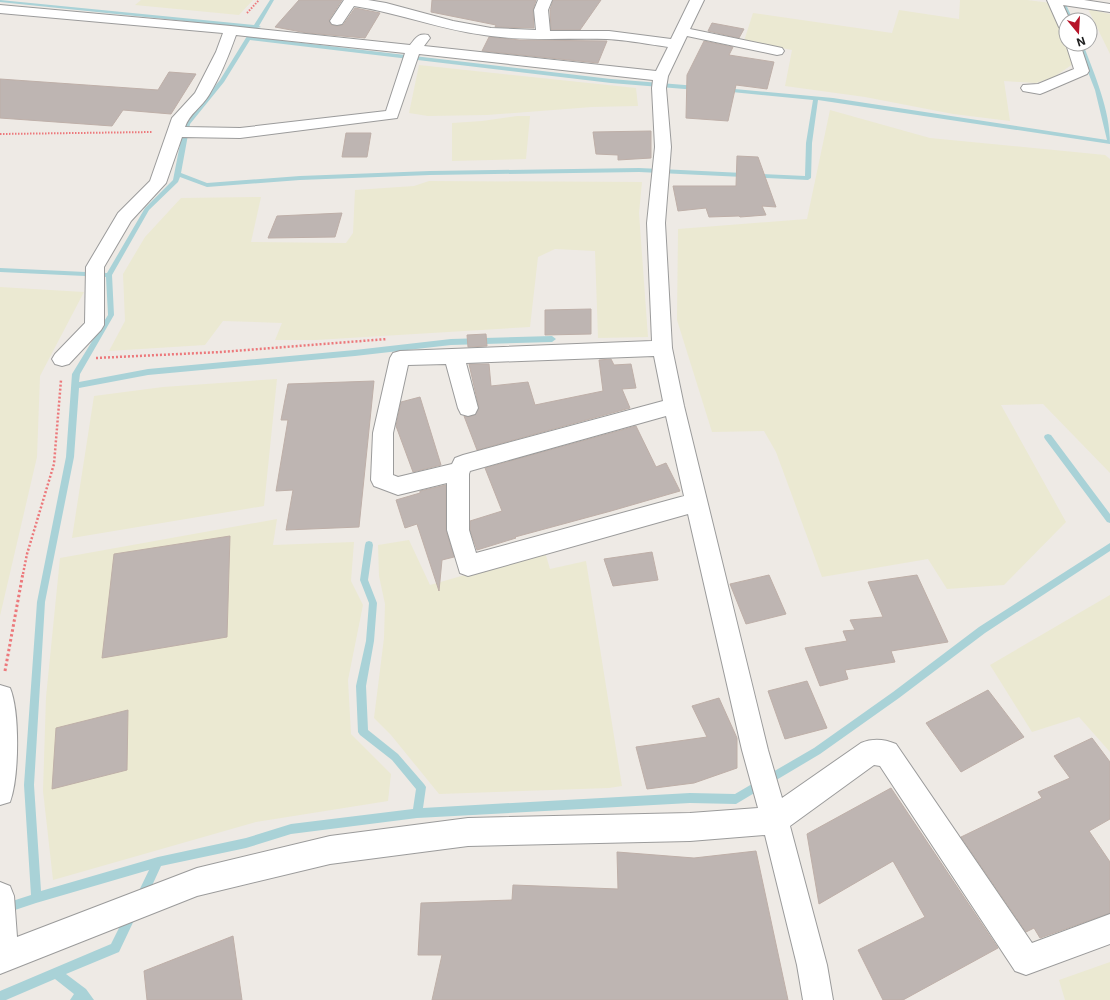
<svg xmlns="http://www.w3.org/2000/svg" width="1110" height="1000" viewBox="0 0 1110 1000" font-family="Inter,sans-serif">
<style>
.farmland{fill:#ebe9d2}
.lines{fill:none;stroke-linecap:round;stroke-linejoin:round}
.stream{fill:#a9d2d7;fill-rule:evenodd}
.building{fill:#beb5b2;stroke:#beafa8}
.minor-casing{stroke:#9b9b9b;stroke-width:2}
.path-far2{stroke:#ec787b;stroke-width:2;stroke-dasharray:1.5 1.5;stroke-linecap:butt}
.path-far1{stroke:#ec787b;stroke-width:2.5;stroke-dasharray:2 2;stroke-linecap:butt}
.path{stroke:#ec787b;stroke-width:3;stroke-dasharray:2.5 2.5;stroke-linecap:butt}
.minor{fill:#fff;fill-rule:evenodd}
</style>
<rect width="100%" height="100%" fill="#eeeae5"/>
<!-- farmland -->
<path class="farmland" d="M141,0H253L239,15L135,5Z
M960,0H1027L1051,3L1073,64L1054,77L1036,83L1004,81L1010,121L953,114L865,97L785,86L792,50L744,41L753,13L892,33L899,10L959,19Z
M1088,9L1110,14V54Z
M419,65L636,88L638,106L592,107L487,115L428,116L409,113Z
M830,110L930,138L1105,155L1110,159V473L1043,404L1001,405L1066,522L1004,585L947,589L928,559L822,577L776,452L764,431L712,432L677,320L678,229L807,219Z
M517,116H530L526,159L452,161V123L482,121Z
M429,181L642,182L639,213L648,337L598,338L595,251L555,249L538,257L530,327L316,340H275L282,323L223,321L205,345L109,351L125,321L123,274L145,237L181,198L261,197L251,242L346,243L353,233L355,190L414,186Z
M0,287L84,292L40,376L37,457L0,616Z
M277,379L264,506L72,538L94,396L163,387Z
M277,519L273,545L354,542L351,581L363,605L348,680L351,734L391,774L388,801L256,822L53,880L43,791L46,697L60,558Z
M409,540L430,585L545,552L550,569L586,561L622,786L609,788L439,794L391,735L374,718L384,638L385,604L379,576L378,545Z
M1110,595V752L1079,717L1032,732L990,665Z
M1110,962V1000H1065L1059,980Z"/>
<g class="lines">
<!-- stream -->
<path class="stream" d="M0,0L254,25L270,0H274L259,26L261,27L257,28L252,37L611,79L697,86L700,88L697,90L611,83L250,40L224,82L190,124L181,173L207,183L300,176L430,171L639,168L805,176L806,143L813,100L722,91V89L724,88L833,98L1107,140L1095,90L1077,44H1083C1095,76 1110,109 1110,144L818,100L812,143L811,178L808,180L639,172L430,175L300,180L207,187L180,177L178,182L149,210L112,275L114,315L80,374L79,382L148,369L355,350L451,339L552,336L556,339L552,342L451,345L355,356L148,375L79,388L74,457L45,602L34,785L41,891L158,857L246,838L291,824L413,809L416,789L392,760L360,735L358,732L356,686L366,641L369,603L360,580L365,545L366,542L369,541L372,542L373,545L368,580L377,603L374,641L366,686L368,730L398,754L424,784L426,787L423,808L690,793L735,794L814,748L893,692L979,627L1110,543V551L985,633L899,698L820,754L736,804L690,803L417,818L291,834L246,848L161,866L145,901L141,902L137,901L136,897L149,870L36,903L0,915V905L31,895L24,785L37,602L66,457L72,374L108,315L106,277L0,272V268L107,273L145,208L173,180L184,124L220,80L252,28L0,2Z
M1060,0H1064L1073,20H1067Z
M1048,434L1051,435L1110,514V523L1107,522L1045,439L1044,437L1045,435Z
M132,909L136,910L137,914L119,952L66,974L86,989L94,1000H70L74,994L55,979L6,1000H0V991L111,944L128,910Z"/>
</g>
<!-- building -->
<path class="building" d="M299,0H342L329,20L331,25L337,26L343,25L355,8L380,13L365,38L307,33L275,27Z
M432,0H536L533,10L534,28L495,27L496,25L431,12Z
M553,0H601L580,30H551L550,10Z
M712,23L744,29L739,38L708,31Z
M489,37L520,40L607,41L598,63L482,51Z
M704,41L733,47L729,55L774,62L767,89L736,85L728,121L686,118L687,75Z
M169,72L196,74L171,114L123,110L112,126L0,118V79L158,90Z
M651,131V158L618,160V155L596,154L593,132Z
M346,133H371L367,157H342Z
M737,156L758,157L776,207L762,206L766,215L740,217L739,216L709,217L706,208L678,211L673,186H736Z
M342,213L335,237L268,238L277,216Z
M591,309V334L545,335V310Z
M486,334L487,346L468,347L467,335Z
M611,359L614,365L631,364L636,388L622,389L630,408L477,450L464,416L468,417L475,415L479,408L469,364H489L491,386L528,382L535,405L603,391L599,360Z
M374,381L359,527L286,530L293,490L276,491L288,420H281L288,384Z
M420,397L441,465L413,472L396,426L401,402Z
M636,426L656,467L666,463L680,491L611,511L515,537L516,538L477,550L470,530V521L502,511L485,468Z
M446,485V530L454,557L442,560L439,591L417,524L405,528L396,500L420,493V491Z
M230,536L227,637L102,658L114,554Z
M652,552L658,580L613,586L604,559Z
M769,575L786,614L746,624L730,584Z
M917,575L948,642L891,651L895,662L845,670L848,679L820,686L805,648L847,641L843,631L855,630L850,620L883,617L868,582Z
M807,681L827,728L785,739L768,691Z
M988,690L1024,737L961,772L926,723Z
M719,698L737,738V768L694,783L647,789L636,747L707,737L692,706Z
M128,710L127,770L52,789L56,728Z
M1092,738L1110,762V819L1089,831L1110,862V913L1040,938L1034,928L1026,932L961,837L1042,798L1038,792L1070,778L1054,756Z
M891,788L998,948L903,1000H883L858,950L925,917L893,861L819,904L807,834Z
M756,851L788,1000H432L442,955H418L421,903L512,900L513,885L618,889L617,852L694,858Z
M233,936L242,1000H147L144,971Z"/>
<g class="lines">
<!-- minor casing -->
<g class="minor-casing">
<path id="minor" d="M344,0H368L386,3L453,21L491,28L536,30L534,10L538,0H552L548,10L550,31H609L671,39L690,0H704L690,29L782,48L784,51L782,54L777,55L687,36L668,76L666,88L671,147L665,223L672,348L684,406L768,750L782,798L861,743C873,738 884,739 896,744L1032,943L1110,914V944L1026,975L1015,971L880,766L874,765L790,826L827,965L833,1000H803L797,965L765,835L690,841L468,846L330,864L197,896L0,974V882L10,886L14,896L17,937L197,868L330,836L468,818L690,813L758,808L742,750L688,514L468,576L460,573L447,530V483L398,495L374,486L371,480L373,433L390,358L393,353L400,351L652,341L647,223L655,147L652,88L653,80L419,54L397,118L240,138L182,137L166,183L131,221L104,267V325L101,330L69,364L62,366L55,364L52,359L55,354L85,323L86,267L118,213L150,181L172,118L195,93L216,52L223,33L0,13V5L231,26L410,45C416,38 418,33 428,35L430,38L424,46L656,71L668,47C648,44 627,40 607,39C568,38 529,41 491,36C444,31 400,13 354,6L342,24L337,25L332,24L330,21ZM236,35L405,53L386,111L240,128L185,127C189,114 202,107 209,95C220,77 229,55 236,35ZM654,356L663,401L463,455L455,458L452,464L398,477L393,475V433L408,365L446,364L458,408L461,414L468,416L475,414L478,408L466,363ZM666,416L684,496L476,553L469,530V474L470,471Z
M1047,0H1084L1110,4V12L1063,5L1070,20H1066V31L1061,30L1059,27Z
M1066,44H1080L1089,71L1087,74L1045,92L1040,94L1023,91L1021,88L1023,85L1038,84L1074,69Z
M0,685L10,688C20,712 19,778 10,802L0,805Z"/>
</g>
<!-- path-far2 -->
<path class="path-far2" d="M247,13L259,0
M0,134L152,132"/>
<!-- path-far1 -->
<path class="path-far1" d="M96,358L221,352L387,339
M23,574L27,554L54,464L61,380"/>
<!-- path -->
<path class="path" d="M5,671L23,573"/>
<!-- minor -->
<use href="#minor" class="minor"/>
</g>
<!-- north arrow -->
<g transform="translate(1078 32) rotate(162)"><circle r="19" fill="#ffffff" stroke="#a5a5a5"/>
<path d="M0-3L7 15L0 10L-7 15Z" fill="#b71429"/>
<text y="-6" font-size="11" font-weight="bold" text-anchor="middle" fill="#1e1e1e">N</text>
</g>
</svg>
